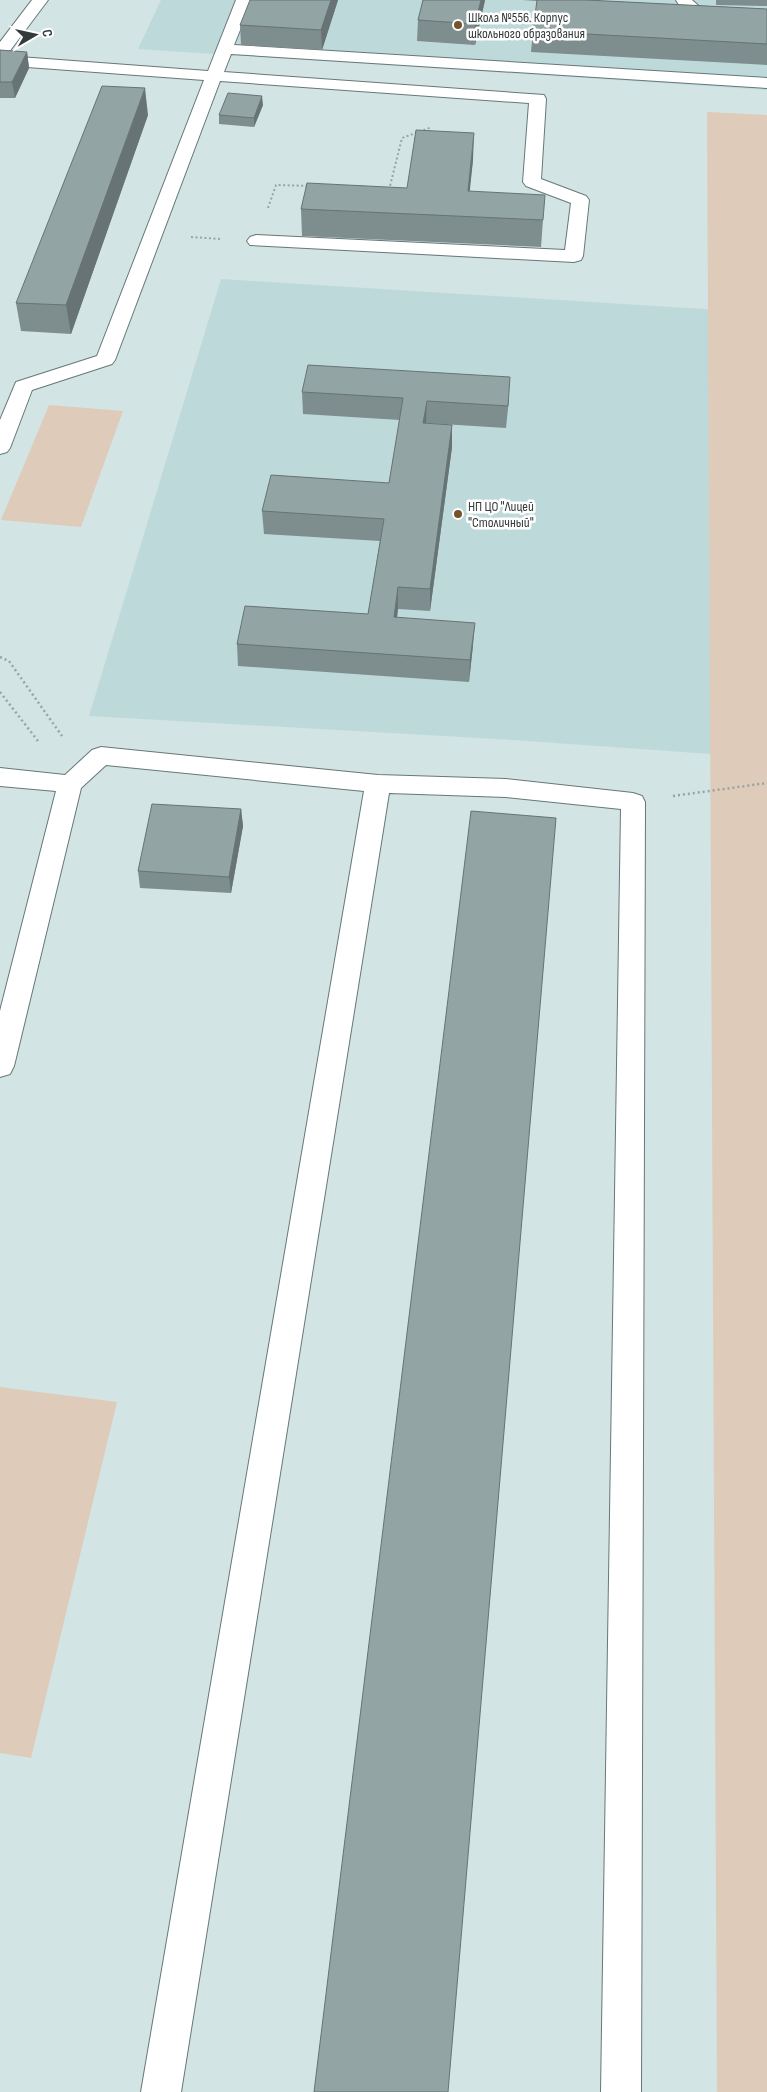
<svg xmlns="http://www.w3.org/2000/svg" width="767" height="2092" viewBox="0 0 767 2092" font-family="'Sofia Sans Condensed',sans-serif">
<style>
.built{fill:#bed9da}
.green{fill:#dfcbb9}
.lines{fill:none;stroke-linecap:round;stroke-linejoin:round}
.lane-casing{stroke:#677778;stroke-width:2}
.path-far1{stroke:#96a4a4;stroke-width:2;stroke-dasharray:2 2.5;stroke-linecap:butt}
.path{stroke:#96a4a4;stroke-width:2.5;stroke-dasharray:2 3;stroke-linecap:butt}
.lane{fill:#fff;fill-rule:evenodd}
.wall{fill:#7e8d8e}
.shaded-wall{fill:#677374}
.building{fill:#93a4a5;stroke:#677374}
.poi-dot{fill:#77532c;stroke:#fff;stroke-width:2}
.labels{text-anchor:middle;stroke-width:5;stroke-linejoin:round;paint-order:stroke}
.far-poi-label{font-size:14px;fill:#333a3a;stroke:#fff;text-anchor:start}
</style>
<rect width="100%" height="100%" fill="#d2e4e4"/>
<!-- built -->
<path class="built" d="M161,0H767V90L138,49Z
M221,279L767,313V758L513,740L89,716Z"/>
<!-- green -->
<path class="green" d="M707,112L767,115V2092H717Z
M49,405L123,411L81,527L1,520Z
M0,1387L117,1402L31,1758L0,1753Z"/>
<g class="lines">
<!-- lane casing -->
<g class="lane-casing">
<path id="lane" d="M32,0H48L6,56L208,71L236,0H252L234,45L767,78V88L231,54L224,72L544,95L546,99L541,179L586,196L589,200L583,256L581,260L574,262L250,245L247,241L250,237L256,235L565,250L571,203L526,186L523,182L529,103L220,81L115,360L112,364L32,390L10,448L7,452L0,454V420L16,382L97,356L204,80L0,65V42Z
M676,0H692L701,8L767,12V22L698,17L682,10Z
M101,747L378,775L506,779L633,793L642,796L645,802L641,2092H601L621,809L506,797L389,793L181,2092H141L364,791L106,765L81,788L14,1066L10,1074L0,1077V1011L56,791L0,786V768L65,775L92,750Z"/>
</g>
<!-- path-far1 -->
<path class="path-far1" d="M389,190L402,138L432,127
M268,208L276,185L310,186
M191,237L220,239"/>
<!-- path -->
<path class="path" d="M0,657L9,661L62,736
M0,692L38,741
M673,796L767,783"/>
<!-- lane -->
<use href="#lane" class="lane"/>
</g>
<!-- wall -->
<path class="wall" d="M338,0L322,50L241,45L240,25Z
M423,0H485L475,45L417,41L418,20Z
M522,0H586L767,9V65L531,52L533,31L537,1Z
M716,0H767V6L716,5Z
M0,50L27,52L29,68L15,98H0Z
M263,105L254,127L219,124V115Z
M148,115L71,334L21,331L16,303Z
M473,160L469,191L543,220L541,247L302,236L301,209L407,188Z
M302,392L509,399L506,428L426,423V424L452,425V447L430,611L398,609L397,618L473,645L469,682L238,666L237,644L368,614L380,541L264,534L262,511L389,483L400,420L303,414Z
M241,809L243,826L231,893L140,888L138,871Z"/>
<!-- shaded-wall -->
<path class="shaded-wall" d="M331,0H338L322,50L321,30Z
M481,0H485L475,45V24Z
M27,52L29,68L15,98L12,82Z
M145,88L148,115L71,334L66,305Z
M262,96L263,105L254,127V118Z
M474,133L473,160L467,218L468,191Z
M427,401L426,423L423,446V423Z
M452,425V447L430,611V589Z
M398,587V609L394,639V617Z
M475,623L473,645L469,682L470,660Z
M241,809L243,826L231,893L229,877Z"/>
<!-- building -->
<path class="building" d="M250,0H331L321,30L240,25Z
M423,0H481L475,24L418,20Z
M537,0H586L767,9V44L533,31Z
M0,50L27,52L12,82H0Z
M102,86L145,88L66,305L16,303Z
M228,93L262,96L254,118L219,115Z
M416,130L474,133L468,191L545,195L543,220L301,209L307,183L407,188Z
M308,365L510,377L508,406L427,401L423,423L452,425L430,589L398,587L394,617L475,623L470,660L237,644L245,606L368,614L384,519L262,511L271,475L389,483L403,398L302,392Z
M152,804L241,809L229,877L138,871Z
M471,811L556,818L448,2092H314Z"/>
<!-- markers -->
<g class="poi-dot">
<circle cx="458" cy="25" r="5"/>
<circle cx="458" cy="514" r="5"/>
</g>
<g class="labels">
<!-- far-poi labels -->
<g class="far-poi-label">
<text x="468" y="22">Школа №556. Корпус<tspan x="468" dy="16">школьного образования</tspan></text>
<text x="468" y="511">НП ЦО "Лицей<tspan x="468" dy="16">"Столичный"</tspan></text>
</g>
</g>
<!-- north arrow -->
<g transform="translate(35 35) rotate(81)" stroke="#ffffff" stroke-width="4" paint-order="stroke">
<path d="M0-4L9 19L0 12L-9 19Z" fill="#333a3a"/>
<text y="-8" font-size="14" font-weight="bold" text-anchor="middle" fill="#333a3a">С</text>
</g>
</svg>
